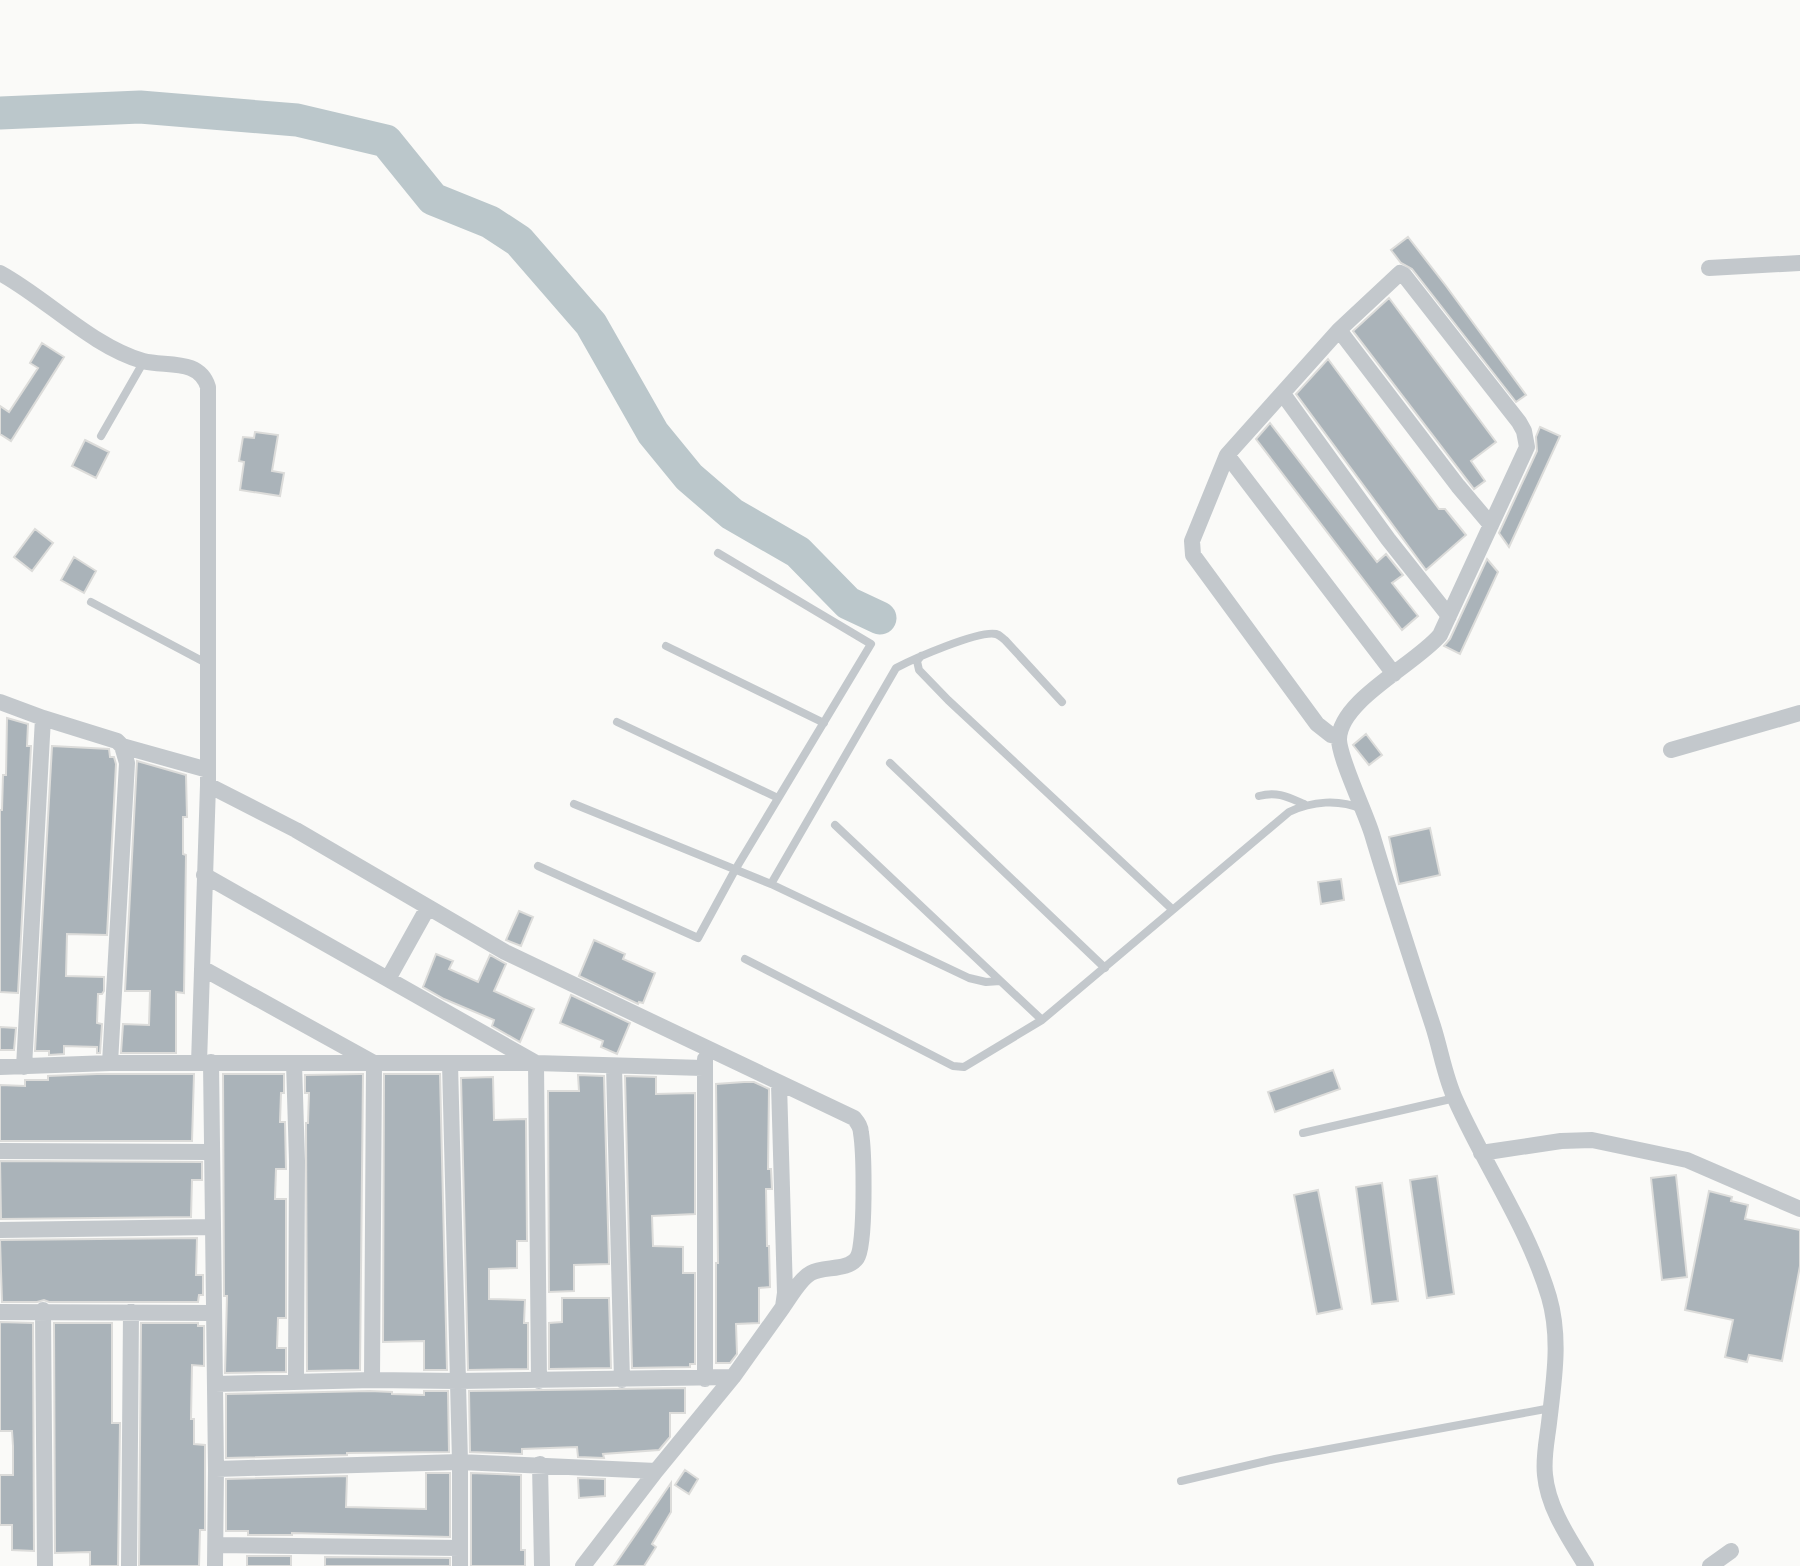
<svg xmlns="http://www.w3.org/2000/svg" width="1800" height="1566" viewBox="0 0 1800 1566" font-family="Jost,sans-serif">
<style>
.lines{fill:none;stroke-linecap:round;stroke-linejoin:round}
.river{stroke:#bbc7cb;stroke-width:33}
.building{fill:#aab3b9;stroke:#dcdcda;stroke-width:2}
.service{stroke:#c3c8cc;stroke-width:8}
.minor{stroke:#c3c8cc;stroke-width:16}
</style>
<rect width="100%" height="100%" fill="#fafaf8"/>
<g class="lines">
<!-- river -->
<path class="river" d="M0,113L140,107L297,120L386,141L433,199L490,222L519,241L591,324L653,433L689,477L732,514L798,552L848,603L880,618"/>
</g>
<!-- building -->
<path class="building" d="M1408,237L1446,286L1526,395L1516,402L1412,269L1401,263L1391,250Z
M1389,298L1496,442L1471,461L1485,481L1474,489L1353,331Z
M42,343L64,357L11,441L0,434V406L9,412L38,368L30,363Z
M1328,359L1439,509H1445L1466,535L1426,570L1296,394Z
M1270,423L1377,562L1386,554L1403,575L1392,583L1418,616L1402,630L1256,439Z
M1540,427L1560,436L1509,547L1499,533L1537,451L1536,437Z
M255,432L278,435L272,471L284,473L280,496L240,490L244,462L239,461L243,437L254,438Z
M85,440L109,452L96,478L72,466Z
M35,529L53,543L32,571L14,557Z
M74,557L96,571L84,593L61,580Z
M1487,559L1498,572L1460,654L1444,646L1450,639Z
M7,718L28,724L27,746H31L18,993L0,992V810H2L3,775H6Z
M1366,734L1382,755L1369,765L1353,745Z
M52,746L109,749L110,757H114L116,764L107,935L67,934L66,976L104,977V991L102,994H98L97,1023L102,1024L100,1053H97V1047L64,1046V1054L49,1055V1051H35Z
M137,761L186,775L187,817H183V854L186,855L184,993L176,992V1053H121L123,1024L149,1025L150,991H125Z
M1430,828L1440,875L1399,884L1389,837Z
M1341,879L1344,900L1321,904L1318,882Z
M519,911L533,917L521,946L506,940Z
M594,940L625,954L623,959L655,973L643,1003L639,1002L638,1004L579,976Z
M436,954L453,961L449,969L478,982L490,955L506,964L494,991L534,1009L520,1042L492,1026L494,1020L444,999L423,987Z
M571,995L630,1023L617,1054L601,1047L603,1041L560,1023Z
M0,1027L16,1028L14,1050H0Z
M1333,1070L1340,1089L1275,1112L1268,1092Z
M97,1074H194L192,1141H0V1085L25,1086V1080H48V1076Z
M223,1074H284V1093H281L280,1122H285L286,1169H276L275,1199H286V1318H278L277,1348H286V1372L225,1373L227,1296H224Z
M360,1074H363L360,1370L307,1371L306,1123H308L309,1093H305V1075Z
M384,1074H440L447,1370H424V1341L383,1342Z
M578,1075L604,1076L609,1264L574,1265V1291L549,1292L548,1091H579Z
M625,1076L656,1077V1094L695,1093V1214L652,1216L653,1246L683,1247V1273H695V1364H690V1367L632,1368Z
M493,1077L494,1120L526,1119L527,1241H517V1268L489,1269V1299L525,1300L524,1323H528V1369L468,1370L461,1078Z
M744,1082H754L769,1089L768,1169H771L772,1189H766L767,1246H769L770,1287L759,1288V1323L736,1324L737,1354L730,1363H716V1263H718L716,1084Z
M0,1161L202,1162V1180H192L191,1217L1,1219Z
M1676,1175L1687,1277L1662,1280L1651,1178Z
M1437,1176L1454,1294L1427,1298L1410,1180Z
M1382,1183L1398,1301L1372,1304L1356,1187Z
M1318,1190L1342,1309L1317,1314L1294,1195Z
M1709,1191L1732,1197L1731,1201L1748,1205L1745,1219L1800,1230V1266L1782,1361L1749,1355L1747,1362L1725,1357L1733,1320L1685,1310Z
M197,1238L196,1275H203V1295H199L198,1302H49L44,1300L37,1302H2L0,1240Z
M562,1298H609L611,1368L549,1369V1323L562,1322Z
M0,1322L33,1323L34,1551L12,1550V1525H0V1475H13V1446L12,1431H0Z
M54,1323H112V1423H120L118,1566H90V1552L55,1553Z
M141,1323H198V1326H204V1366L192,1365L191,1419H194V1444L205,1445V1530H200L199,1566H139Z
M685,1388V1413H670V1437L659,1450L603,1454L604,1458L578,1457L577,1447L522,1449V1454L470,1452L469,1391Z
M370,1391L392,1392V1394L424,1395V1391H448L449,1452L347,1453V1455L226,1458V1394Z
M685,1470L698,1479L689,1494L675,1485Z
M426,1473H450V1537L292,1533V1535H248V1531H226V1479L347,1476L346,1507L426,1509Z
M471,1473L521,1475V1550H525V1566H471Z
M578,1478L605,1479V1496L579,1498Z
M671,1483V1512L652,1544L656,1547L644,1566H614Z
M247,1556H291V1566H247Z
M325,1557L450,1558V1566H325Z"/>
<g class="lines">
<!-- service -->
<path class="service" d="M101,436L144,361
M91,602L206,663
M666,646L824,723
M921,656L917,661L919,670L948,700L1172,909
M617,722L778,798
M890,763L1105,968
M1259,796C1277,791 1288,797 1304,804
M574,804L771,884L969,978L986,982L1000,981
M835,825L1042,1020
M538,866L698,938L735,870L871,644L718,553
M771,884L896,668C913,659 979,630 996,634C1000,635 1002,638 1005,640L1062,702
M745,959L953,1066L964,1067L1042,1020L1289,812C1312,801 1339,799 1362,809
M1303,1133L1455,1098
M1181,1481L1275,1459L1551,1408"/>
<!-- minor -->
<path class="minor" d="M1709,268L1800,263
M0,273C46,298 93,347 143,361C166,367 199,358 208,387V785L199,1063H536L703,1068
M1339,330L1458,486L1491,525
M1283,394L1388,539L1449,616
M1227,455L1192,541L1193,555L1317,724L1331,735L1339,737
M1394,674L1227,455L1339,330L1400,273L1404,275L1519,422L1524,431L1527,447L1440,635C1416,664 1340,700 1339,739C1339,758 1365,811 1372,834C1391,898 1412,962 1433,1026C1441,1051 1445,1078 1456,1101C1486,1168 1528,1227 1549,1297C1561,1338 1554,1380 1549,1423C1547,1440 1543,1457 1545,1475C1548,1508 1569,1538 1586,1566
M0,702L43,718
M122,746L208,770
M1671,750L1800,713
M208,785L296,830L505,952L854,1118C858,1123 861,1127 861,1133C864,1151 866,1246 857,1258C848,1271 824,1266 811,1273C800,1279 791,1296 783,1307
M204,875L536,1063L539,1381
M202,968L374,1063L372,1380
M388,979L427,909
M705,1059V1379
M211,1062L216,1469L215,1566
M294,1063L297,1161L296,1382
M450,1063L460,1462V1566
M614,1066L622,1380
M0,1067L110,1063H199
M24,1067L43,718L117,741L122,746L127,763L110,1063
M0,1151L210,1152
M1481,1153L1561,1141L1592,1140L1687,1160L1800,1209
M0,1230L213,1227
M43,1310L45,1566
M0,1312L212,1313
M215,1384L372,1380L458,1381L733,1377
M540,1464L542,1566
M216,1469L460,1462L656,1471
M216,1545L460,1548
M129,1566L131,1312
M583,1566L656,1471L733,1377L783,1307L785,1293L779,1084
M1710,1566L1731,1551"/>
</g>
</svg>
